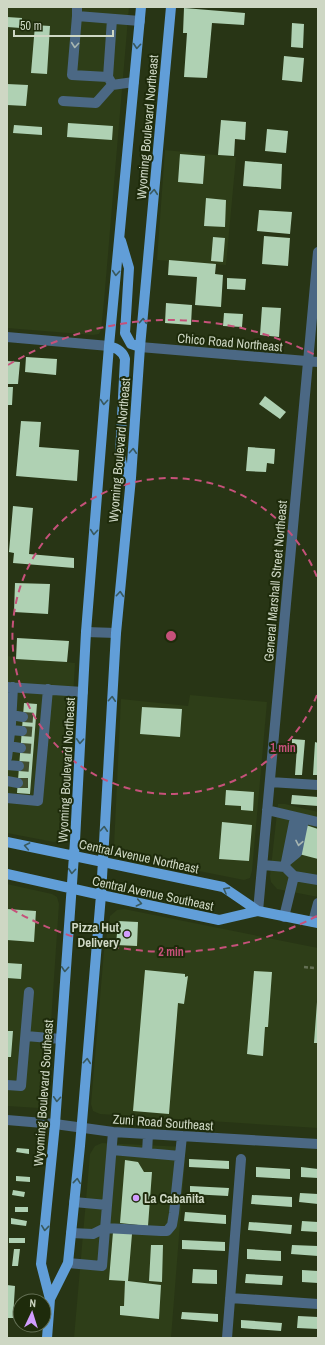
<svg xmlns="http://www.w3.org/2000/svg" width="325" height="1345" viewBox="0 0 325 1345" font-family="'Archivo Narrow',sans-serif">
<style>
.built{fill:#2e3e18}
.building{fill:#afd1b3}
.lines{fill:none;stroke-linecap:round;stroke-linejoin:round}
.minor-tunnel{stroke:#414d2f;stroke-width:10;stroke-dasharray:10 5;stroke-linecap:butt}
.path{stroke:#647054;stroke-width:2.5;stroke-dasharray:4 2;stroke-linecap:butt}
.minor{stroke:#4b6884;stroke-width:10}
.major{stroke:#619ed8;stroke-width:10}
.oneway{stroke:#a7b6b1}
.oneway2{stroke:#39595d}
.ring{fill:none;stroke:#c6517a;stroke-width:2;stroke-dasharray:7 5}
.poi-dot{fill:#d19dfe;stroke:#1e2b0b;stroke-width:1.5}
.labels{text-anchor:middle;stroke-width:4;stroke-linejoin:round;paint-order:stroke}
.street-label{font-size:13px;fill:#ced7c4;stroke:#1e2b0b}
.poi-label{font-size:13px;font-weight:bold;fill:#ced7c4;stroke:#1e2b0b;text-anchor:end}
.centre{fill:#c6517a;stroke:#1e2b0b;stroke-width:2}
.ring-label{font-size:12px;text-anchor:middle;font-weight:bold;fill:#c6517a;stroke:#1e2b0b;stroke-width:4;stroke-linejoin:round;paint-order:stroke}
</style>
<rect width="100%" height="100%" fill="#283515"/>
<!-- built -->
<path class="built" d="M7,7H129L104,301L101,330L99,334L93,335L7,328Z
M165,150L236,157L226,265L157,260Z
M7,656L75,663L65,830L61,840L54,842L7,833Z
M190,695L267,702L252,871L250,878L244,880L124,856L118,852L114,846L121,699L188,706Z
M278,804H285L318,812V897L277,889L271,882L270,876Z
M7,884L52,894L57,897L59,904L46,1097L43,1107L39,1108L7,1106Z
M124,909L318,948V1128L100,1114L93,1111L91,1104L104,951L110,916L117,910Z
M102,1143L186,1147L171,1338H74L90,1154L95,1146Z"/>
<!-- building -->
<path class="building" d="M184,8L245,13L244,25L212,23L207,78L184,77L187,33H183Z
M7,17L22,18L21,28L7,27Z
M292,23L304,24L303,48L291,47Z
M35,25L50,26L47,74L31,73Z
M284,56L304,58L302,82L282,80Z
M7,84L28,85L26,106L7,105Z
M221,120L246,122L245,140L235,139L234,156L218,155Z
M68,123L113,126L112,140L67,137Z
M14,125L42,127V135L13,133Z
M267,129L288,131L286,153L265,151Z
M180,154L205,156L203,184L178,182Z
M245,161L282,164L281,189L243,186Z
M206,198L226,200L225,227L204,226Z
M259,210L292,212L290,234L257,231Z
M264,236L290,238L288,266L262,264Z
M213,237L225,238L223,262L211,261Z
M169,260L216,264L215,274L223,275L221,307L195,305L197,277L168,275Z
M227,278L246,279L245,290L227,289Z
M166,303L192,305L191,325L165,323Z
M262,307L281,308L279,337L260,335Z
M224,313L243,314L242,327L223,326Z
M26,357L57,359L56,375L25,372Z
M7,361L20,362L18,384H7Z
M7,387H13L12,405H7Z
M265,396L286,412L280,419L259,404Z
M21,421L41,422L39,447L79,450L77,481L16,476Z
M248,447L275,449L274,464L267,463L266,472L246,471Z
M13,506L33,508L29,554L74,558V568L13,563L14,553L9,552Z
M15,583L50,584L48,614L14,612Z
M17,638L69,641L67,662L16,659Z
M24,703L37,704L30,794L17,793Z
M142,707L182,709L180,737L140,734Z
M292,739L305,740L302,775H295L297,747H292Z
M315,742L318,743V775H313Z
M226,790L254,792L253,811L241,810V806L225,805Z
M292,795L318,797V806L291,804Z
M222,822L252,825L249,861L219,859Z
M306,825L318,829V859L299,854Z
M7,909L36,911L34,942L7,940Z
M118,921L138,922L137,946L116,945Z
M7,963L22,964L21,979L7,978Z
M145,970L185,974V977L188,976L184,1004L178,1003L169,1114L133,1111Z
M254,971L272,972L268,1027H265L263,1056L247,1054Z
M317,1002H318V1043H314Z
M7,1031H13L11,1057H7Z
M17,1148L29,1149V1154L16,1152Z
M189,1159L229,1161V1169L189,1167Z
M125,1160L138,1162L144,1172H152L148,1226L120,1223Z
M256,1167L290,1169V1179L256,1177Z
M301,1167L318,1169V1178L301,1177Z
M16,1176L30,1177V1182L16,1181Z
M190,1186L229,1188L228,1196L190,1194Z
M13,1190L25,1192L24,1197L12,1195Z
M300,1193L318,1194V1204L299,1202Z
M252,1195L292,1197V1207L251,1204Z
M15,1207H28V1212H15Z
M185,1212L226,1215V1224L184,1221Z
M11,1218L27,1221L26,1226L11,1224Z
M302,1221L318,1222V1232L301,1231Z
M249,1222L292,1225L291,1234L248,1230Z
M113,1232L132,1234L128,1281L161,1285L159,1319L120,1315V1306H124L125,1281L109,1280Z
M9,1238H25V1243H9Z
M182,1240L225,1242V1251L182,1249Z
M151,1245H163L162,1282L149,1281Z
M292,1245L318,1246V1256L291,1254Z
M14,1249H20L18,1266H12Z
M247,1249L281,1251V1261L247,1259Z
M193,1269L217,1270V1284L192,1283Z
M302,1270L318,1271V1283L302,1282Z
M246,1274L283,1276L282,1285L245,1283Z
M7,1285L15,1286L13,1318H7Z
M182,1312L218,1314V1322L181,1319Z
M298,1316L318,1317V1329L297,1328Z
M241,1320L282,1323L281,1331L241,1328Z"/>
<g class="lines">
<!-- minor-tunnel -->
<path class="minor-tunnel" d="M23,717L36,718
M22,731L35,732
M21,748L34,749
M19,766L32,767
M18,783H31"/>
<!-- path -->
<path class="path" d="M304,967L314,968"/>
<!-- minor -->
<path class="minor" d="M77,7V16L140,21
M77,16L72,75L108,77
M111,82L108,77L112,19
M63,101L96,103L112,85L134,82
M7,337L109,346
M140,347L318,362
M86,632L116,633
M7,687L83,692
M11,715L23,717
M10,730L22,731
M8,746L21,748
M7,758L11,724L13,687
M7,765L19,766
M7,781L18,783
M270,782L318,785
M7,798L38,801L48,689
M267,810L318,822
M295,817L285,867L294,876L318,880
M286,862L297,853L304,819
M263,865L285,867
M258,911L318,252
M284,917L294,876
M313,922L318,903
M26,1036L61,1039
M7,1085L21,1086L29,992
M7,1120L55,1124L113,1132L318,1144
M112,1150L180,1156
M147,1153L148,1134
M74,1202L107,1205
M71,1233L93,1234L105,1228L161,1231H167L172,1225L174,1213L182,1136
M68,1263L102,1266L113,1132
M230,1298L318,1304
M227,1338L241,1159"/>
<!-- major -->
<path class="major" d="M121,241L129,268L125,333L131,344L140,347
M109,346C117,348 123,351 125,359L120,455L123,469L131,478
M7,842L223,887L258,911
M7,874L101,895L219,920L258,911L318,923
M50,1299L68,1263L80,1146L101,895L116,633L131,478L140,347L171,7
M47,1338L50,1299L41,1264L55,1124L75,841L86,632L109,346L141,7"/>
</g>
<!-- one-way arrows -->
<defs><path id="oneway-chevron" d="M-2-3.5L2.5 0L-2 3.5" fill="none" stroke-width="1.6" stroke-linecap="round" stroke-linejoin="round"/></defs>
<g class="oneway">
<use href="#oneway-chevron" transform="translate(75 45) rotate(95)"/>
<use href="#oneway-chevron" transform="translate(299 843) rotate(101)"/>
</g>
<g class="oneway2">
<use href="#oneway-chevron" transform="translate(137 46) rotate(95)"/>
<use href="#oneway-chevron" transform="translate(154 192) rotate(-85)"/>
<use href="#oneway-chevron" transform="translate(116 273) rotate(95)"/>
<use href="#oneway-chevron" transform="translate(143 321) rotate(-85)"/>
<use href="#oneway-chevron" transform="translate(104 402) rotate(95)"/>
<use href="#oneway-chevron" transform="translate(133 451) rotate(-86)"/>
<use href="#oneway-chevron" transform="translate(94 532) rotate(95)"/>
<use href="#oneway-chevron" transform="translate(120 594) rotate(-85)"/>
<use href="#oneway-chevron" transform="translate(112 699) rotate(-86)"/>
<use href="#oneway-chevron" transform="translate(80 741) rotate(93)"/>
<use href="#oneway-chevron" transform="translate(104 829) rotate(-86)"/>
<use href="#oneway-chevron" transform="translate(27 846) rotate(-169)"/>
<use href="#oneway-chevron" transform="translate(72 871) rotate(95)"/>
<use href="#oneway-chevron" transform="translate(226 890) rotate(-151)"/>
<use href="#oneway-chevron" transform="translate(139 903) rotate(12)"/>
<use href="#oneway-chevron" transform="translate(65 969) rotate(94)"/>
<use href="#oneway-chevron" transform="translate(87 1061) rotate(-85)"/>
<use href="#oneway-chevron" transform="translate(57 1099) rotate(94)"/>
<use href="#oneway-chevron" transform="translate(77 1181) rotate(-84)"/>
<use href="#oneway-chevron" transform="translate(45 1228) rotate(96)"/>
</g>
<!-- distance rings -->
<g class="ring">
<path d="M317 695A158 158 0 1 1 317 577"/>
<path d="M317 916A316 316 0 0 1 8 907M8 365A316 316 0 0 1 317 356"/>
</g>
<!-- markers -->
<g class="poi-dot">
<circle cx="127" cy="934" r="4"/>
<circle cx="136" cy="1198" r="4"/>
</g>
<g class="labels">
<!-- street labels -->
<g class="street-label">
<text transform="translate(147 127) rotate(-85)" y="5">Wyoming Boulevard Northeast</text>
<text transform="translate(230 342) rotate(5)" y="5">Chico Road Northeast</text>
<text transform="translate(119 450) rotate(-85)" y="5">Wyoming Boulevard Northeast</text>
<text transform="translate(275 581) rotate(-85)" y="5">General Marshall Street Northeast</text>
<text transform="translate(66 770) rotate(-87)" y="5">Wyoming Boulevard Northeast</text>
<text transform="translate(139 856) rotate(12)" y="5">Central Avenue Northeast</text>
<text transform="translate(153 893) rotate(12)" y="5">Central Avenue Southeast</text>
<text transform="translate(43 1093) rotate(-86)" y="5">Wyoming Boulevard Southeast</text>
<text transform="translate(163 1122) rotate(4)" y="5">Zuni Road Southeast</text>
</g>
<!-- poi labels -->
<g class="poi-label">
<text x="119" y="932">Pizza Hut<tspan x="119" dy="15">Delivery</tspan></text>
<text x="144" y="1203" text-anchor="start">La Cabañita</text>
</g>
</g>
<circle cx="171" cy="636" r="6" class="centre"/>
<g class="ring-label">
<text x="283" y="752">1 min</text>
<text x="171" y="956">2 min</text>
</g>
<!-- border -->
<rect width="325" height="1345" fill="none" stroke="#ced7c4" stroke-width="16"/>
<!-- north arrow -->
<g transform="translate(32 1313) rotate(4)"><circle r="19" fill="#1e2b0b" stroke="#647055"/>
<path d="M0-3L7 15L0 10L-7 15Z" fill="#d19dfe"/>
<text y="-6" font-size="11" font-weight="bold" text-anchor="middle" fill="#ced7c4">N</text>
</g>
<!-- scale -->
<path d="M14 30v6h99v-6" fill="none" stroke="#ced7c4" stroke-width="2"/>
<text x="20" y="30" font-size="12" fill="#ced7c4" stroke="#1e2b0b" stroke-width="3" paint-order="stroke">50 m</text>
</svg>
